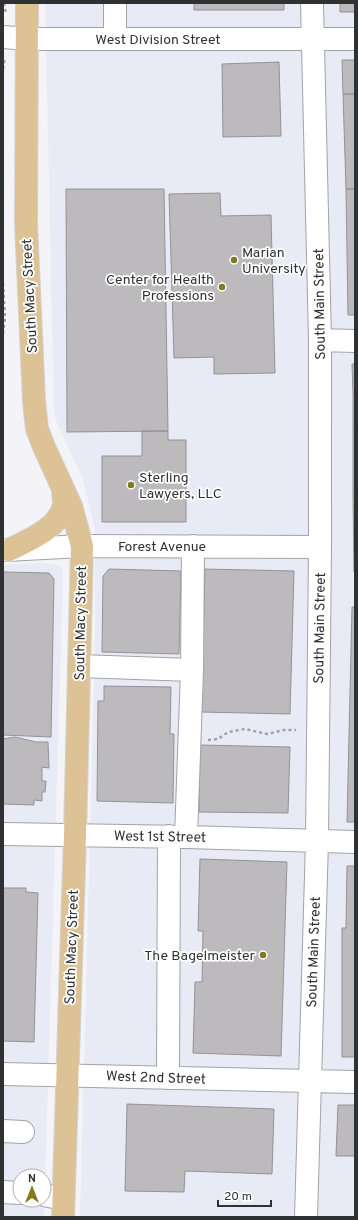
<svg xmlns="http://www.w3.org/2000/svg" width="358" height="1220" viewBox="0 0 358 1220" font-family="Overpass,sans-serif">
<style>
.built{fill:#e8eaf5;fill-rule:evenodd}
.building{fill:#bcbabc;stroke:#949295}
.lines{fill:none;stroke-linecap:round;stroke-linejoin:round}
.minor-casing{stroke:#a3a3a7;stroke-width:24}
.major-casing{stroke:#d1d2d2;stroke-width:24}
.path{stroke:#a1a1a4;stroke-width:2.5;stroke-dasharray:3 3;stroke-linecap:butt}
.minor{stroke:#fff;stroke-width:22}
.major{stroke:#ddc295;stroke-width:22}
.poi-dot{fill:#817a1f;stroke:#fff;stroke-width:1.5}
.labels{text-anchor:middle;stroke-width:3.5;stroke-linejoin:round;paint-order:stroke}
.street-label{font-size:14px;fill:#303132;stroke:#fff}
.poi-label{font-size:14px;fill:#303132;stroke:#fff;text-anchor:start}
</style>
<rect width="100%" height="100%" fill="#f4f4f8"/>
<!-- built -->
<path class="built" d="M45,3H355V1217H80L95,645V528L83,480L57,423L54,411Z
M32,563L52,564L59,566L62,569L63,574L44,1217H3V565ZM20,1176H44V1200H20Z"/>
<!-- building -->
<path class="building" d="M194,3H284V10H194Z
M340,3H355V12H340Z
M342,60H355V94H343Z
M279,62L281,136L223,137L222,64Z
M343,94H355V189H346Z
M66,189H164L168,431L67,432Z
M346,189H355V315H348Z
M220,193L221,216L271,215L275,373L214,374V357L174,358L169,194Z
M352,364H355V394H353Z
M353,394H355V427H353Z
M353,427H355V495H353Z
M142,431H168V440H186V522H102V456H142Z
M353,495H355V572H354Z
M109,569L181,571L179,654L102,652L103,576Z
M205,569L294,571L290,714L201,712Z
M3,572L49,573L54,579L51,737L3,735Z
M352,607H355V822H347Z
M104,686L171,687L170,734H174L173,803L97,801L98,701H104Z
M15,737L36,742H48L49,768L42,767V781H46L45,792H42V801L34,800V805L3,804V739Z
M200,745L290,747L288,813L199,812Z
M200,859L287,862L281,1056L193,1053L195,982H202L203,931H198Z
M347,866H355V1057H342V928H346Z
M3,888H26V892L38,893L34,1042L3,1041Z
M127,1104L274,1109L272,1174L185,1171L184,1192L125,1191Z
M338,1105H355V1156H336Z"/>
<g class="lines">
<!-- minor casing -->
<g class="minor-casing">
<path id="minor" d="M115,3V39
M3,37L28,39H355
M320,340L355,341
M6,550L82,546L320,547
M79,666L192,670
M3,834L186,837L355,842
M186,837L192,670L193,546
M3,1074L355,1082
M168,1078L169,836
M3,1131L23,1132
M3,1192L20,1193
M44,1195L63,1199
M306,1217L317,841L320,547V340L312,3"/>
</g>
<!-- major casing -->
<g class="major-casing">
<path id="major" d="M27,3L26,223L34,401L37,429L44,447L71,506L82,546L75,835L63,1217
M9,550C27,541 57,529 63,508C65,503 63,495 63,489"/>
</g>
<!-- path -->
<path class="path" d="M4,3L6,14
M3,69L5,57
M3,283L5,318L3,334
M208,740L218,739L228,732L245,729L267,734L284,730H296"/>
<!-- minor -->
<use href="#minor" class="minor"/>
<!-- major -->
<use href="#major" class="major"/>
</g>
<!-- markers -->
<g class="poi-dot">
<circle cx="234" cy="260" r="4"/>
<circle cx="222" cy="287" r="4"/>
<circle cx="131" cy="485" r="4"/>
<circle cx="263" cy="955" r="4"/>
</g>
<g class="labels">
<!-- street labels -->
<g class="street-label">
<text x="158" y="44">West Division Street</text>
<text transform="translate(29 296) rotate(-93)" y="5">South Macy Street</text>
<text transform="translate(319 304) rotate(-91)" y="5">South Main Street</text>
<text x="162" y="551">Forest Avenue</text>
<text transform="translate(80 623) rotate(-89)" y="5">South Macy Street</text>
<text transform="translate(319 628) rotate(-89)" y="5">South Main Street</text>
<text transform="translate(160 836) rotate(1)" y="5">West 1st Street</text>
<text transform="translate(71 947) rotate(-88)" y="5">South Macy Street</text>
<text transform="translate(313 952) rotate(-88)" y="5">South Main Street</text>
<text transform="translate(156 1077) rotate(2)" y="5">West 2nd Street</text>
</g>
<!-- poi labels -->
<g class="poi-label">
<text x="242" y="257">Marian<tspan x="242" dy="16">University</tspan></text>
<text x="214" y="284" text-anchor="end">Center for Health<tspan x="214" dy="16">Professions</tspan></text>
<text x="139" y="482">Sterling<tspan x="139" dy="16">Lawyers, LLC</tspan></text>
<text x="255" y="960" text-anchor="end">The Bagelmeister</text>
</g>
</g>
<!-- border -->
<rect width="358" height="1220" fill="none" stroke="#303132" stroke-width="8"/>
<!-- north arrow -->
<g transform="translate(32 1188)"><circle r="19" fill="#ffffff" stroke="#acadad"/>
<path d="M0-3L7 15L0 10L-7 15Z" fill="#817a1f"/>
<text y="-6" font-size="11" font-weight="bold" text-anchor="middle" fill="#303132">N</text>
</g>
<!-- scale -->
<path d="M218 1200v6h53v-6" fill="none" stroke="#303132" stroke-width="2"/>
<text x="224" y="1200" font-size="12" fill="#303132" stroke="#ffffff" stroke-width="3" paint-order="stroke">20 m</text>
</svg>
